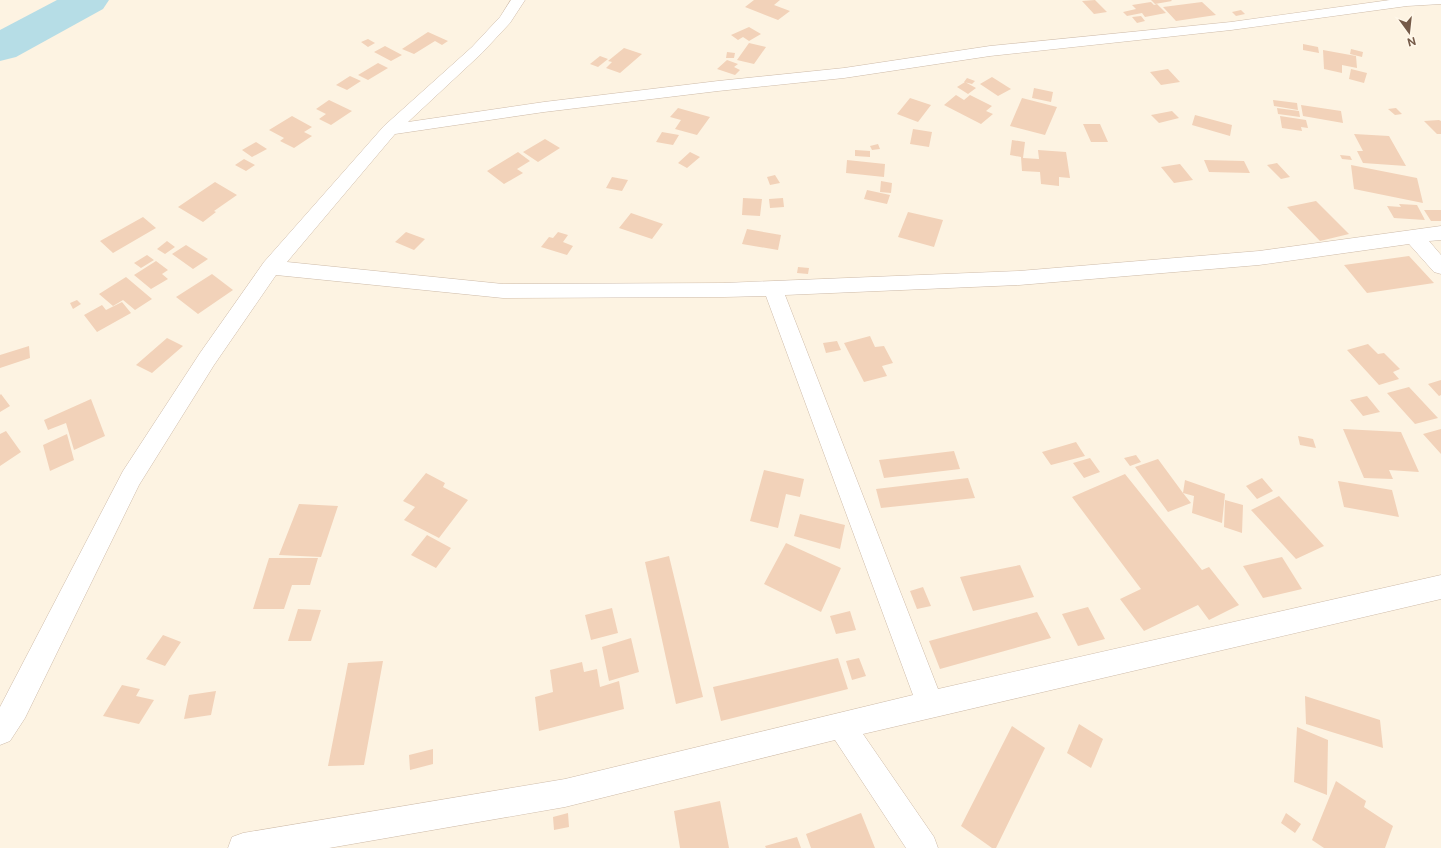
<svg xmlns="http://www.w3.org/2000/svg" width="1441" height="848" viewBox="0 0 1441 848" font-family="'Public Sans',sans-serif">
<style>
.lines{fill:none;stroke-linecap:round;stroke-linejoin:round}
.river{fill:#b6dde6;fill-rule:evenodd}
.building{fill:#f2d2b9}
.street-casing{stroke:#cebba9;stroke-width:1}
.street{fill:#fff;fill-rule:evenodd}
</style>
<rect width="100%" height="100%" fill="#fdf3e2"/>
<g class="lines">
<!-- river -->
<path class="river" d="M57,0H109L103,9L16,57L0,61V30Z"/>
</g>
<!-- building -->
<path class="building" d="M754,0H780L774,5L790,11L778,20L745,7Z
M1095,0L1107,12L1094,14L1082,1Z
M1151,0H1171L1172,1L1155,4Z
M1151,2L1154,5L1157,4L1166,13L1145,17L1142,13L1127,16L1123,12L1136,9L1132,5Z
M1202,2L1216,15L1176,21L1163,7Z
M1241,10L1245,14L1236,16L1232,12Z
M1141,16L1145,21L1137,23L1132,17Z
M749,27L761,34L749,41L743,37L738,40L731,35Z
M428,32L448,41L442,45L435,41L414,54L402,49Z
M368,39L375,43L368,47L361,42Z
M749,43L766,47L754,64L737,60Z
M1303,44L1318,47L1319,53L1303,50Z
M385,46L402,55L391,61L374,52Z
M624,48L642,54L620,73L606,68L612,62L608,61Z
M1351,49L1363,52L1362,57L1350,54Z
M1323,50L1356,56L1357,68L1342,65V73L1324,69Z
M727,52L735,53L734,58H726Z
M600,56L608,59L598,67L590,64Z
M727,60L738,64L734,67L740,70L735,75L717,69Z
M378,63L388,68L368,80L358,75Z
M1168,69L1180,82L1161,85L1150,72Z
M1351,69L1367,73L1364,83L1349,79Z
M350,76L361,81L347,90L336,85Z
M992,77L1011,89L998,96L980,84Z
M967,78L975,81L972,84L964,82Z
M965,82L976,88L968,94L957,87Z
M1034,88L1053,92L1051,102L1032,98Z
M956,95L964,100L970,95L992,106L986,111L993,114L981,124L944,105Z
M910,98L931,105L918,122L897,114Z
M1022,98L1057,107L1045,135L1010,126Z
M329,100L352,111L331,125L319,119L326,114L316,109Z
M1273,100L1297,103L1298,110L1274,106Z
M1301,105L1341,111L1343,123L1303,116Z
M678,108L710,117L697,135L675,129L681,120L670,117Z
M1277,108L1299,111L1300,117L1278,114Z
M1396,108L1402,114L1395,115L1388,109Z
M1172,111L1179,118L1159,123L1151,115Z
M1195,115L1232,125L1230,136L1192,125Z
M292,116L312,127L304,132L312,136L294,148L280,141L284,138L269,130Z
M1280,116L1306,120L1308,128L1301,127L1302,131L1282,128Z
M1439,120L1441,121V134H1437L1424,121Z
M1083,124H1100L1108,142H1091Z
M913,129L932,132L929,147L910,144Z
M662,132L679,135L673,145L656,142Z
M1354,134L1389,136L1406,166L1363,163L1357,151H1363Z
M545,139L560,148L538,162L523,152Z
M1012,140L1025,142L1023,158L1039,159L1038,150L1066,152L1070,178L1059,177V186L1041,184L1040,172L1022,171L1021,157L1010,155Z
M256,142L267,149L252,157L242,150Z
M878,144L880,149L872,150L870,146Z
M855,150L870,151V157L855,156Z
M518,152L530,161L517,169L523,173L504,184L487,171Z
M690,152L700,157L687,168L678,163Z
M1340,155L1350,156L1352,160L1342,159Z
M244,159L255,165L246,171L235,165Z
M847,160L885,164L884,177L846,173Z
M1204,160L1244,161L1250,173L1209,172Z
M1277,163L1290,177L1281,179L1267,165Z
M1180,164L1193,180L1174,183L1161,167Z
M1351,165L1417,178L1423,203L1354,189Z
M775,175L780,183L770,185L767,177Z
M612,177L628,180L622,191L606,188Z
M881,181L892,183L891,193L880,192Z
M215,182L237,195L214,211L216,212L203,222L178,207Z
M867,190L890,195L887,204L864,199Z
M743,198L762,199L760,216L742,215Z
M783,198L784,207L770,208L769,199Z
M1316,201L1349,234L1320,241L1287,207Z
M1399,204L1417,205L1425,220L1394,218L1387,206L1401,207Z
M1424,210H1441V221H1431Z
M908,212L943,220L934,247L898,237Z
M631,213L663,224L652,239L619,228Z
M143,217L156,228L113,253L100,241Z
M747,229L781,235L778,250L742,244Z
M406,232L425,239L414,250L395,242Z
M558,232L568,235L563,242L573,246L567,255L541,247L549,237L553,238Z
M167,241L175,247L165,254L157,249Z
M186,245L208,259L193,269L172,254Z
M147,255L154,260L141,268L134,263Z
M1409,256L1434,283L1367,293L1344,265Z
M156,261L168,270L162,274L168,279L151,289L134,275Z
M798,267L809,268L808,274L797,273Z
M212,274L233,290L198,314L176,297Z
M126,277L152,299L135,310L123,300L113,306L99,294Z
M77,300L81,304L73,309L70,303Z
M122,302L131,313L97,332L84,315L102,305L106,310Z
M870,336L875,347L884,346L893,363L882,366L887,376L864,382L844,343Z
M167,338L183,346L152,373L136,365Z
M837,341L841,350L826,353L823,343Z
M1368,344L1378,354L1384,353L1400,369L1393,372L1399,379L1379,385L1347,350Z
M29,346L30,358L0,368V355Z
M1441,380V395L1439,396L1428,384Z
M1409,387L1438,418L1415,424L1387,393Z
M1,394L10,406L0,412V395Z
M1367,396L1380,412L1363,416L1350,400Z
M91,399L105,436L74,450L66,423L48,430L44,420Z
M1343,429L1401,432L1419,472L1389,470L1393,479L1364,478Z
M1441,429V454L1423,434Z
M6,431L21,452L0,466V434Z
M67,434L74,460L50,471L43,445Z
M1298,436L1313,439L1316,448L1300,445Z
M1076,442L1085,456L1051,465L1042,452Z
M954,451L960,469L884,478L879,460Z
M1136,455L1141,462L1130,466L1124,458Z
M1090,458L1100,472L1084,478L1073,463Z
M1158,459L1183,493L1191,503L1168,512L1135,467Z
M764,470L804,479L800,497L786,494L778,528L750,521Z
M426,473L445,483L443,487L468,500L439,538L404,520L415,507L403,501Z
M1125,474L1202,570L1209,567L1239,605L1209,620L1198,605L1144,631L1120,599L1141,589L1072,497Z
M968,478L975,498L881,508L876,489Z
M1262,478L1273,491L1257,499L1246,486Z
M1185,480L1225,494L1222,523L1192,513L1194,496L1183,493Z
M1338,481L1392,490L1399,517L1344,507Z
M1279,496L1324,546L1296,559L1251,510Z
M1225,500L1243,505L1242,533L1224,527Z
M299,504L338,506L321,557L279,555Z
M800,514L845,525L840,549L794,536Z
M427,535L451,548L436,568L411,555Z
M786,543L841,568L821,612L764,584Z
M669,556L703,697L676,704L645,562Z
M1282,557L1302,589L1263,598L1243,566Z
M269,558H318L310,585H292L284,609H253Z
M1020,565L1034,597L973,611L960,577Z
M923,587L931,606L917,609L910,591Z
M1088,607L1105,639L1078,646L1062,614Z
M612,608L618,633L591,640L585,615Z
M298,609L321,610L311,641H288Z
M850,611L856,630L836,634L830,616Z
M1037,612L1051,638L940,669L929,641Z
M163,635L181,642L165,666L146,659Z
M631,638L639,672L609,681L602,647Z
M838,658L848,689L721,721L713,687Z
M859,658L866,676L852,680L846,661Z
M383,661L364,765L328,766L348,663Z
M582,662L584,672L597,669L600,687L619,681L624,709L539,731L535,697L553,692L550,670Z
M122,685L140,689L136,696L154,700L139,724L103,716Z
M216,691L211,715L184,719L189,695Z
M1305,696L1380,720L1383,748L1306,724Z
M1079,724L1103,739L1091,768L1067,753Z
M1012,726L1045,748L996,848H992L961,826Z
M1297,727L1328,740L1327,795L1294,782Z
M433,749V764L410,770L409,755Z
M1336,781L1366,801L1364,807L1393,826L1385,848H1324L1312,840Z
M720,801L729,848H680L674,811Z
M568,813L569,827L554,830L553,817Z
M861,813L875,848H811L806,834Z
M1286,813L1301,824L1295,833L1281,823Z
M797,837L801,848H766L765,846Z"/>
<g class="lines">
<!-- street casing -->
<g class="street-casing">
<path id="street" d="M511,0H525L510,23L482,53L408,122L544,102L718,81L844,68L990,46L1231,22L1390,0H1441V4L1407,6L1231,30L990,56L844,78L718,91L544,112L395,134L287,262L503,284L724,283L1019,271L1259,251L1441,226V240L1429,241L1441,255V274L1434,272L1409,244L1259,265L1019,285L785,295L938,689L1441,575V599L863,734L934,837L938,848H906L835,740L565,807L329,848H228L232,837L243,833L565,779L913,695L766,296L724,297L503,298L276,275L214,365L139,485L25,718L10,741L0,745V707L123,471L200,353L264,262L384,126L472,47L500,17Z"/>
</g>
<!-- street -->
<use href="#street" class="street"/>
</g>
<!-- north arrow -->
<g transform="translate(1409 32) rotate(165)" stroke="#fff7e9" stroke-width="3" paint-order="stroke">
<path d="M0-3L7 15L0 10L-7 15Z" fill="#755a48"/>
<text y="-6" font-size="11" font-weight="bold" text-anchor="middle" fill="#755a48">N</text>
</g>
</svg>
